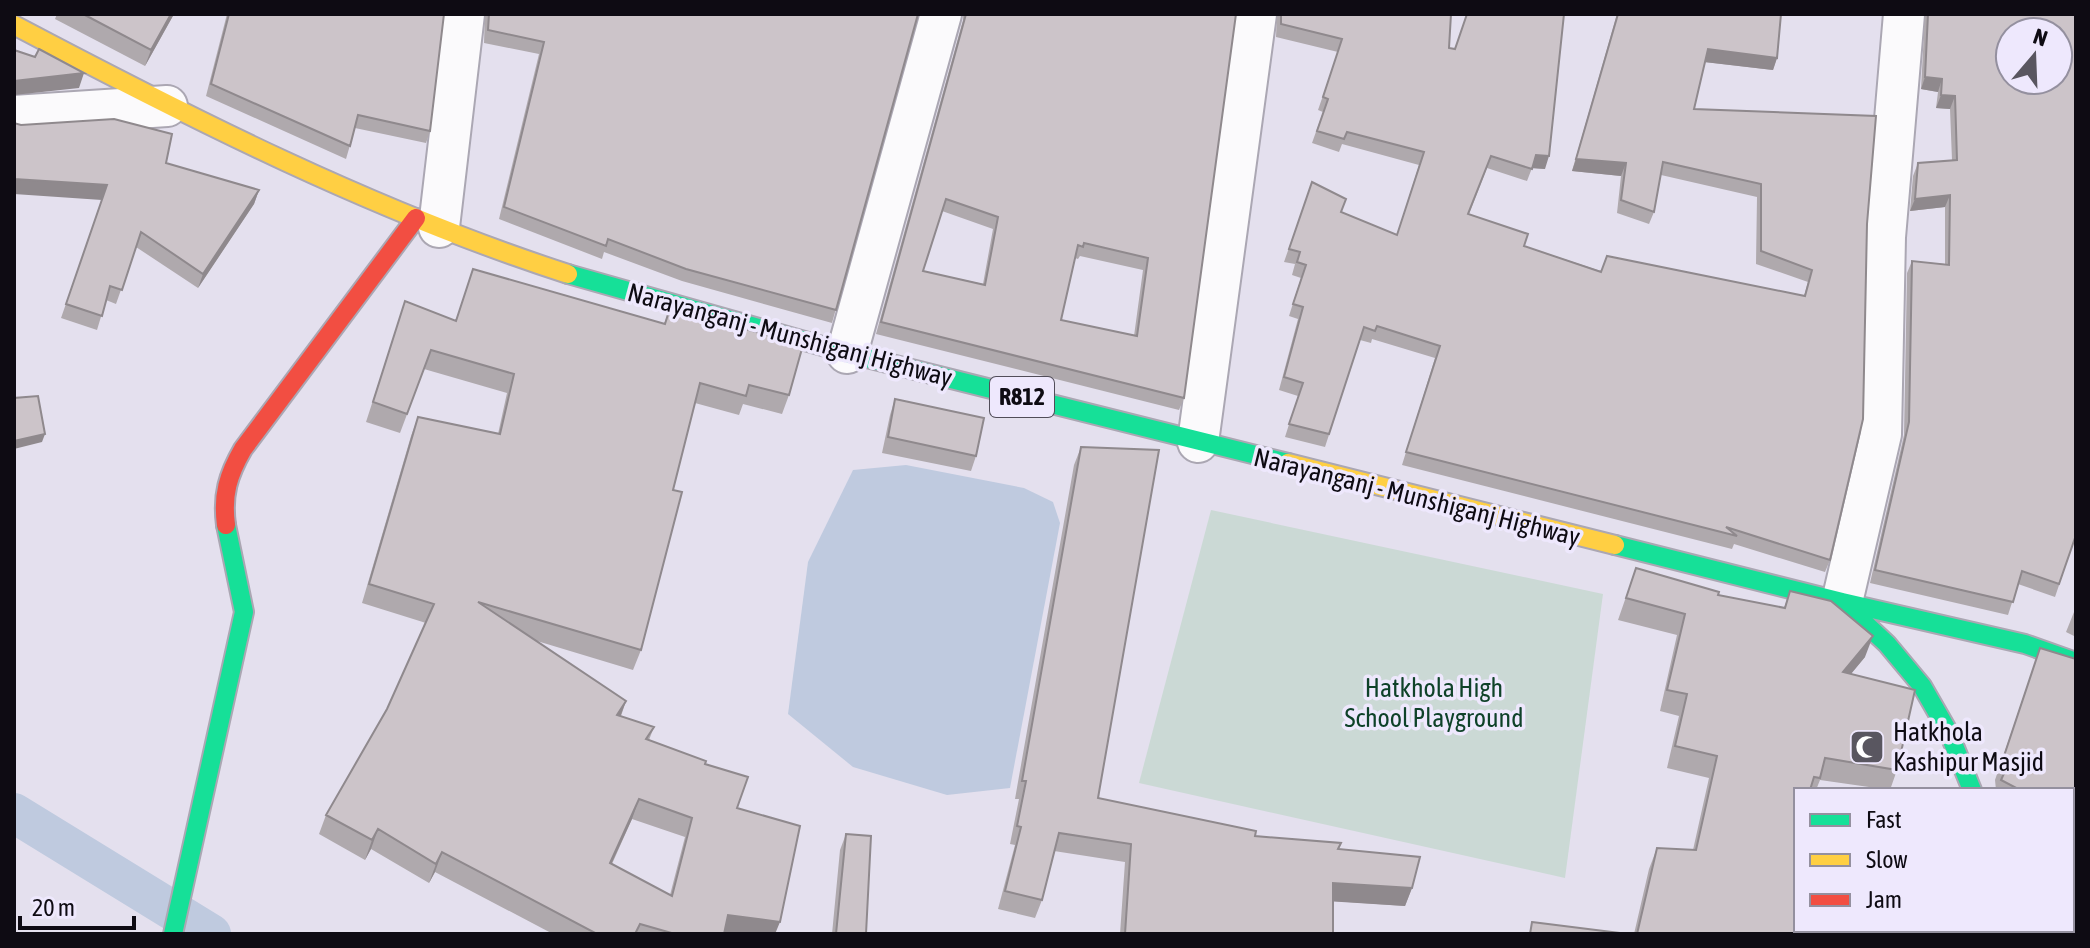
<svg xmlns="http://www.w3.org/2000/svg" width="2090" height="948" viewBox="0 0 2090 948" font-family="'Asap Condensed',sans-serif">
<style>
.green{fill:#cbd9d5}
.water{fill:#bfcadf}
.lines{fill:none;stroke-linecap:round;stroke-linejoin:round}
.canal{stroke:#bfcadf;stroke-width:40}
.street-casing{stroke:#aba7b3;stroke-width:44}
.fast-casing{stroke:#aba7b3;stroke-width:22}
.slow-casing{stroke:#aba7b3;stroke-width:22}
.jam-casing{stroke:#aba7b3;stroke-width:22}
.street{stroke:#fbfafc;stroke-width:40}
.fast{stroke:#16e098;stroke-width:18}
.slow{stroke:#ffcf43;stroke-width:18}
.jam{stroke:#f24e42;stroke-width:18}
.wall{fill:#afa9ad;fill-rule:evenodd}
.shaded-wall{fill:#8f898d}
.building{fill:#ccc4c9;stroke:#8f898d;stroke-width:2;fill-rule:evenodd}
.labels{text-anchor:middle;stroke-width:7;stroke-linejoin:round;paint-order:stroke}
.shield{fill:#eee8fd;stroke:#514d59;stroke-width:2}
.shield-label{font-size:24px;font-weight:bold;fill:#0e0b13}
.street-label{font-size:26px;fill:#0e0b13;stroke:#eee8fd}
.park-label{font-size:26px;fill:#0f4229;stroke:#eee8fd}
.poi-label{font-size:26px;fill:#0e0b13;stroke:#eee8fd;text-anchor:start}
</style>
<rect width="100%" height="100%" fill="#e4e0ee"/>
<!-- green -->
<path class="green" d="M1211,510L1603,594L1565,878L1139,783Z"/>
<!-- water -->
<path class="water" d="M906,465L1024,488L1053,502L1060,523L1010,788L947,795L853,767L788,714L808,562L853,470Z"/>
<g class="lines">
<!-- canal -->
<path class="canal" d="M14,813L211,934"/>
<!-- street casing -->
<g class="street-casing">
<path id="street" d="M14,116L167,106
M439,227L464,14
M847,353L941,14
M1198,442L1256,14
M1842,602L1881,434L1885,237L1904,14"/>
</g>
<!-- fast casing -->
<g class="fast-casing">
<path id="fast" d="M568,274L847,353L1288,463
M1615,545L1842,602L1887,644L1922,686L1949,733L1972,790
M1842,602L2025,644L2076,662
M173,934L244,612L226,525"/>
</g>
<!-- slow casing -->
<g class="slow-casing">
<path id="slow" d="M14,25C192,119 376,212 568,274
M1288,463L1615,545
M2018,930L2020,934"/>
</g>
<!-- jam casing -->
<g class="jam-casing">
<path id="jam" d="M226,525C222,495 228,475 243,449L416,218"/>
</g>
<!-- street -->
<use href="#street" class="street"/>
<!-- fast -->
<use href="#fast" class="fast"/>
<!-- slow -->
<use href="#slow" class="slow"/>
<!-- jam -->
<use href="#jam" class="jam"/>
</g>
<!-- wall -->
<path class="wall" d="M57,14H174L145,66L55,19Z
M227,14H444L430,131L426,143L355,128L346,159L206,96Z
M485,14H918L832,323L682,281L604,252L602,259L499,219L539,54L484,43Z
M963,14H1236L1184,398L1179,410L876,334L963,20ZM942,211L993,229L983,284L923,271ZM1080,256L1143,270L1134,336L1061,320L1075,258L1078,259Z
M1277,14H1451L1449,48L1545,169L1532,168L1527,181L1487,168L1469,214L1524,246L1601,271L1804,296L1808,282L1756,264L1757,197L1661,175L1654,212L1649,224L1617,213L1621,176L1572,171L1617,14H1781L1777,58L1773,70L1705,62L1694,109L1876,116L1830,560L1825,572L1734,544L1732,549L1402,465L1435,358L1372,339L1371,343L1360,340L1325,447L1285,437L1298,396L1279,390L1298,319L1289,316L1301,278L1292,275L1295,264L1284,262L1312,182L1341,212L1397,235L1419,165L1342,144L1339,152L1312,143L1323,112L1318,110L1338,52L1276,37Z
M1925,14H2076V535L2055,597L2018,584L2008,615L1870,583L1904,435L1907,273L1912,261L1945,264V207L1910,211L1913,176L1918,163L1952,160L1950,109L1936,108L1938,92L1921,89Z
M166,163L259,190L254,204L198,288L136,247L116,304L106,300L97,330L61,318L102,200Z
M473,269L664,324L670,308L789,395L782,414L743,404L739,415L695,403L673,490L641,650L633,670L537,641L626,701L621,716L654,727L649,740L705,764L737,808L775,934H553L435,872L429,883L371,849L365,860L319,834L326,815L387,709L426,623L362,603L411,436L418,417L498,434L507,393L424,369L400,433L366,422L405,301L456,321ZM632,819L685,837L670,895L612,864Z
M895,399L976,456L971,471L882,453L890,415Z
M1081,447L1098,798L1255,836L1338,849L1412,888L1405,906L1333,901V934H1120L1125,862L1054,851L1042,900L1035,918L998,909L1015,845L1010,844L1019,799H1015L1074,465Z
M1636,568L1718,595L1784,608L1790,591L1865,657L1851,674L1897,770L1890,790L1820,780L1816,790H1796V930L1822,934H1634L1649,869L1657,848L1693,850L1709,778L1667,768L1679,716L1660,711L1677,635L1618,620Z
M2076,607V637L2066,632Z
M2040,648L2076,659V847L2072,845V790H1996L1995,780Z
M846,834L866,934H832L840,850Z
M1862,930H1911L1910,934H1883Z"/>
<!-- shaded-wall -->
<path class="shaded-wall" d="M171,14H174L145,66L151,50Z
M1708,49L1777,58L1773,70L1704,62Z
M84,73L79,88L14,95V81Z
M1925,77L1942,79L1938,92L1921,89Z
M1941,95L1955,96L1950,109L1936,108Z
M1536,155L1549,156L1545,169L1531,168Z
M1576,159L1626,163L1621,176L1572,171Z
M14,179L107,185L102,200L14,194Z
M259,190L254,204L198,288L203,274Z
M1950,195L1945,207L1910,211L1915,199Z
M45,434L42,442L14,449V441Z
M1873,636L1865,657L1835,693L1843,672Z
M626,701L619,720L617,715Z
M639,799L632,819L603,882L610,863Z
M378,829L371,849L365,860L372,840Z
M442,852L435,872L429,883L436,864Z
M1333,883L1412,888L1405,906L1326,901Z
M728,915L780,922L775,934H721Z"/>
<!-- building -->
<path class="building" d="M83,14H171L151,50Z
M229,14H444L430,131L358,115L350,146L211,84Z
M489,14H918L836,310L686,269L608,239L606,246L504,207L544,42L488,30Z
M966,14H1236L1184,398L881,322ZM946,199L998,217L985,285L923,271ZM1084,243L1148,258L1137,336L1061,320L1078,245L1083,247Z
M1281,14H1451L1449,48L1455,49L1467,14H1564L1549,156L1536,155L1532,169L1491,156L1468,214L1528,234L1524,246L1601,272L1607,256L1805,296L1812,270L1761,251V184L1663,162L1654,212L1621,200L1626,163L1576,159L1618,14H1781L1777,58L1708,49L1694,109L1876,116L1867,224L1863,419L1830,560L1726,527L1737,536L1406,452L1440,346L1377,326L1375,331L1364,327L1329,434L1289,424L1303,383L1284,377L1303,307L1293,304L1306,265L1297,262L1300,252L1289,249L1312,182L1346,199L1341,212L1397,235L1424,152L1347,132L1344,139L1317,131L1328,99L1323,97L1342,39L1281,24Z
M1928,14H2076V535L2059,584L2022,571L2013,602L1875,570L1909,422L1912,261L1949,265L1950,195L1915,199L1918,163L1957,160L1955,96L1941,95L1942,79L1925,77ZM2010,32H2058V80H2010Z
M39,49L84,73L14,81V50L35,57Z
M114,119L172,134L166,163L259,190L203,274L141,232L122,290L110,286L102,316L66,304L107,185L14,179V123L21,125Z
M473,269L665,324L670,308L803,345L789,395L749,385L746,396L700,383L673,490L682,492L641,650L478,602L626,701L617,715L654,727L646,739L706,761L705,764L748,777L737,808L800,826L780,922L728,915L724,934H675L640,924L635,934H597L442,852L436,864L378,829L372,840L326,815L387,709L434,604L369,584L418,417L500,434L514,374L431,350L407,414L373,402L405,301L456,321ZM639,799L692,818L672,896L610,863Z
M38,396L45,434L14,441V398Z
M895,399L984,418L976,456L888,437Z
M1081,447L1159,450L1098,798L1256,831L1255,836L1341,843L1338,849L1420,857L1412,888L1333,883V934H1125L1131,844L1059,833L1042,900L1005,891L1021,827L1017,826L1026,781H1022Z
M1636,568L1719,592L1718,595L1785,608L1790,591L1831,601L1873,636L1843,672L1915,690L1897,770L1825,758L1820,778L1814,777L1810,790H1796V930H1823L1822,934H1637L1657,848L1696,850L1717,756L1675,746L1687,694L1667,690L1685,614L1626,598Z
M2040,648L2076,659V818L2072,816V790H2020L2001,780L2006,769L2004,756Z
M846,834L871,836L866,934H836Z
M1532,922L1628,934H1530Z
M1944,932L1988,933V934H1944Z"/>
<!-- icons -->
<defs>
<g id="mosque-square" transform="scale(1.8)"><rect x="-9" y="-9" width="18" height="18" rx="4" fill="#595660" stroke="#eee8fd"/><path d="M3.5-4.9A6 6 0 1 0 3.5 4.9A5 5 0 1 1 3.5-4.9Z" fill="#fff"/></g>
</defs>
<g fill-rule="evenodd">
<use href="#mosque-square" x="1867" y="747"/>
</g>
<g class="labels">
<!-- shield labels -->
<rect class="shield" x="990" y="377" width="64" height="40" rx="6"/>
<g class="shield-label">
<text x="1022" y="405">R812</text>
</g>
<!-- street labels -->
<g class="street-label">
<text transform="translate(790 335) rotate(15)" y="9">Narayanganj - Munshiganj Highway</text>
<text transform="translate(1417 497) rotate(14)" y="9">Narayanganj - Munshiganj Highway</text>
</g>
<!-- park labels -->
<g class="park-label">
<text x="1434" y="697">Hatkhola High<tspan x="1434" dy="30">School Playground</tspan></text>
</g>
<!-- poi labels -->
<g class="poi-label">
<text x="1893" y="741">Hatkhola<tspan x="1893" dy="30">Kashipur Masjid</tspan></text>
</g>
</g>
<!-- border -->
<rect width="2090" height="948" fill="none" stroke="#0e0b13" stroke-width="32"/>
<!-- legend -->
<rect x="1794" y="788" width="280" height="144" fill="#eee8fd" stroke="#94909f" stroke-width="2"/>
<rect x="1810" y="814" width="40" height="12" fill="#16e098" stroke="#94909f" stroke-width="2"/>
<text x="1866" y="828" font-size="24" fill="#0e0b13">Fast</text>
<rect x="1810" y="854" width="40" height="12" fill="#ffcf43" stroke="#94909f" stroke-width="2"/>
<text x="1866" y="868" font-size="24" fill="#0e0b13">Slow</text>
<rect x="1810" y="894" width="40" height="12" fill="#f24e42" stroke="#94909f" stroke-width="2"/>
<text x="1866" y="908" font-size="24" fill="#0e0b13">Jam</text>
<!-- north arrow -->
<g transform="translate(2034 56) rotate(19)"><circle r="38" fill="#eee8fd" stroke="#94909f" stroke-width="2"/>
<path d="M0-6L14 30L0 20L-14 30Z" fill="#595660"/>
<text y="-12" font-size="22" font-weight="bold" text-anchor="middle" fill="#0e0b13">N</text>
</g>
<!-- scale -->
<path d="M20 916v12h114v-12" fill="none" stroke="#0e0b13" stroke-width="4"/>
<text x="32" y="916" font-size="24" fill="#0e0b13" stroke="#eee8fd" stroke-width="6" paint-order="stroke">20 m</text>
</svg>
